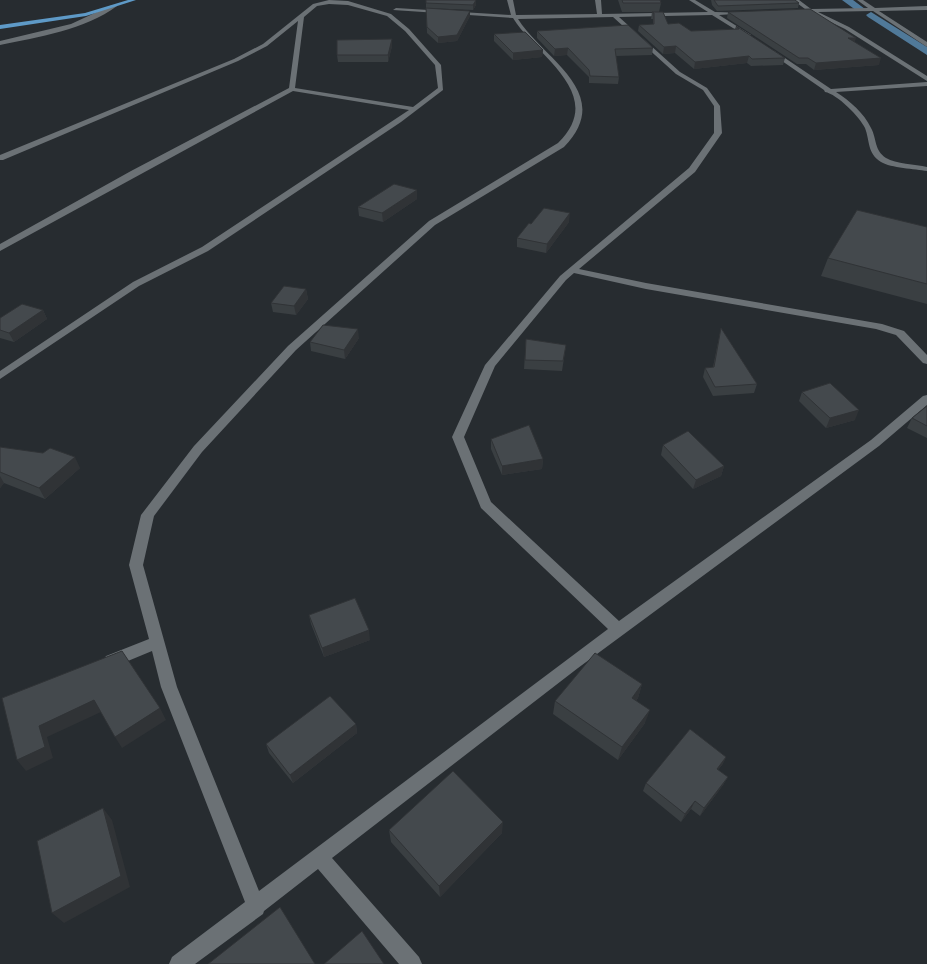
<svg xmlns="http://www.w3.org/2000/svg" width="927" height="964" viewBox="0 0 927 964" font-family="'Space Grotesk',sans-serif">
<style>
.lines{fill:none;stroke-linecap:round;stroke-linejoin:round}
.canal{fill:#507999;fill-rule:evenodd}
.minor{fill:#6b7175;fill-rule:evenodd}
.major{fill:#5e9ac7;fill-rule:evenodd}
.wall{fill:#3a3f42}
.shaded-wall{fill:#303336}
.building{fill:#44494d;stroke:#303336}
</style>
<rect width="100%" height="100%" fill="#272c30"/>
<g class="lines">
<!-- canal -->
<path class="canal" d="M842,0H853L865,9L863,11H857Z
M871,12L927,47V55L868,17L866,15Z"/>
<!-- minor -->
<path class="minor" d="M329,0L348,1L391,14L409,29L441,65L443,90L401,122L208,251L139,286L0,379V371L133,282L202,247L409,110L293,91L0,251V244L131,171L289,88L298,21L267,46L238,61L3,160H0V155L234,59L263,44L313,4ZM329,4L348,5L387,16L405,31L435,65L438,88L413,107L295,88L304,17L317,6Z
M507,0H513L516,15L597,14L595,0H601L602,14L708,12L689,0H695L715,12L748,13L719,15L751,35L749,38L712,15L619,17L680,72L707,88L720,106L722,133L695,172L579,269L646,283L882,324L904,331L927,355V364L923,363L896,335L876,329L646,289L574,273L566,280L495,366L464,437L491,502L619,621L871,440L923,396L927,395V405L879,446L578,668L332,858L419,957L422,964H399L318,869L264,911L263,914L195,964H169L172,957L245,902L161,687L152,651L111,668L106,666L103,661L106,656L149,639L129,565L141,515L194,446L288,346L429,221L558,143C608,94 537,57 513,18L393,10L396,8L511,15ZM613,17L676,74L703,90L714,106V133L689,168L560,276L485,365L452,437L481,508L608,629L259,891L177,687L143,565L154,516L202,452L296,350L435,225L564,147C616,93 544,60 518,19Z
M793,0H799L811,9L868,8L857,0H863L875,8L927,6V10L879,11L927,42V47L873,11L818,12L849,27L927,76V81L845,29L810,12H793V10L805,9Z
M112,5L117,6C85,30 38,37 0,45V41L71,24Z
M769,50H773L831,89L927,82V86L836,92C850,101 864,113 871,128C877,139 874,150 886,158C896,164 915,164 927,167V171C915,169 891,168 881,162C867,153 870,141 865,128C860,117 837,94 825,92L824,90L769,52Z"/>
<!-- major -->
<path class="major" d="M128,0H136L86,16L0,29V25L85,13Z"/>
</g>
<!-- wall -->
<path class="wall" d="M426,0H476V5L473,10L426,8Z
M618,0H660L661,3L659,12H622Z
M711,0H795L799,3L798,8L717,11L712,5Z
M426,8L470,16L457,41L438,43L427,33Z
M652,12H663L668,24L691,31L735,29L736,26L785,58L783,65L751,66L747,63L694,69L675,53L663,54L638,31L639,25L653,24V19H651Z
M728,12L855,42L879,65L814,70L806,64H797L727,18Z
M537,31L653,48L652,55L616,56L619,77L618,84L589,83V77L567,55L554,56L537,38Z
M494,34L543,50L542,57L513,60L494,41Z
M392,46L388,62H338L337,55Z
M417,190V199L383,222L359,216L358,207Z
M569,222L546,253L517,247V238Z
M927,227V304L821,276L828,258Z
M306,289L308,299L296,315L273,312L271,303Z
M43,310L47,319L14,342L0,338V318Z
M721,328L757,384L754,393L713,396L703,377L705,368L713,367Z
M359,338L345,359L311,351L310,342Z
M526,339L566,345L562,371L524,369Z
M802,392L855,420L826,428L799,401Z
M927,406V438L907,428L912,418Z
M491,439L543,459L542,469L502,475L491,449Z
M663,445L724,466L721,476L693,489L661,455Z
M0,447L80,468L45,499L4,483L0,488Z
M309,615L370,640L324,657L311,624Z
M642,684L638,698L636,701L645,723L618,760L553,714L555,701Z
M356,724L357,733L293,783L269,753L266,744Z
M726,757L722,765L718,770L728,777L723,785L700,816L691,809L681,822L643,791L646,783Z
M389,830L502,833L440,897L391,842Z"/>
<!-- shaded-wall -->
<path class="shaded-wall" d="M476,0V5L473,10V5Z
M470,11V16L457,41L438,43V37Z
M848,38H856L854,44Z
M392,39V46L388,62V55Z
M676,46L675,53L663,54L664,47Z
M568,48L567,55L554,56L555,49Z
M543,50L542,57L513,60V53Z
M749,56L747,63L694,69L695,62Z
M881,58L879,65L814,70L816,63Z
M417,190V199L383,222L382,213Z
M570,213L569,222L546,253L547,244Z
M306,289L308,299L296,315L294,306Z
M43,310L47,319L14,342L9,333Z
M358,329L359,338L345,359L344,350Z
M859,410L855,420L826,428L830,418Z
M75,457L80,468L45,499L39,488Z
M543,459L542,469L502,475V466Z
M724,466L721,476L693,489L696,480Z
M0,476L4,483L0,488Z
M369,630L370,640L324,657L322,648Z
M642,684L638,698L628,711L632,698Z
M94,700L101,712L47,737L53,758L26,771L17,760L39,726Z
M160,708L166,720L122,748L115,737Z
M650,710L645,723L618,760L622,747Z
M356,724L357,733L293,783L290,775Z
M726,757L722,765L712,777L717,769Z
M728,777L723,785L700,816L704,808Z
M695,801L691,809L681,822L685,814Z
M103,808L112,820L130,887L64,923L52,913Z
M503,822L502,833L440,897L439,886Z"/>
<!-- building -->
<path class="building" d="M426,0H476L473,5L426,3Z
M622,0H660L661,3H623Z
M714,0H795L799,3L718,6Z
M426,8L470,11L457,35L438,37L427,27Z
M810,9L856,38H848L881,58L816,63L808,58H799L728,12Z
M652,12H663L668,24L679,23L691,31L739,29L736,26L785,58L752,59L749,56L695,62L676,46L664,47L639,25L654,24V13Z
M628,25L653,48L615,49L619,77L590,76L589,70L568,48L555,49L537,31Z
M525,32L543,50L513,53L494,34Z
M392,39L388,55H337V40Z
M394,184L417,190L382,213L358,207Z
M544,208L570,213L547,244L517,238L529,223L531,224Z
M857,210L927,227V284L828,258Z
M284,286L306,289L294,306L271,303Z
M22,304L43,310L9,333L0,330V318Z
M323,325L358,329L344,350L310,342Z
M721,328L757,384L715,387L705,368L714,367Z
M526,339L566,345L563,361L525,360Z
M830,383L859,410L830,418L802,392Z
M927,406V426L912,418Z
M529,425L543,459L502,466L491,439Z
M688,431L724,466L696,480L663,445Z
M0,447L43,453L50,448L75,457L39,488L0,472Z
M355,598L369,630L322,648L309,615Z
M122,651L160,708L115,737L94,700L39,726L45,747L17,760L2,698Z
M595,653L642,684L632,698L650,710L622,747L555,701Z
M330,696L356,724L290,775L266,744Z
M690,729L726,757L717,769L728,777L704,808L695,801L685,814L646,783Z
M453,771L503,822L439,886L389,830Z
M103,808L121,876L52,913L37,841Z
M280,907L315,964H208Z
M362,931L384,964H324Z"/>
</svg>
